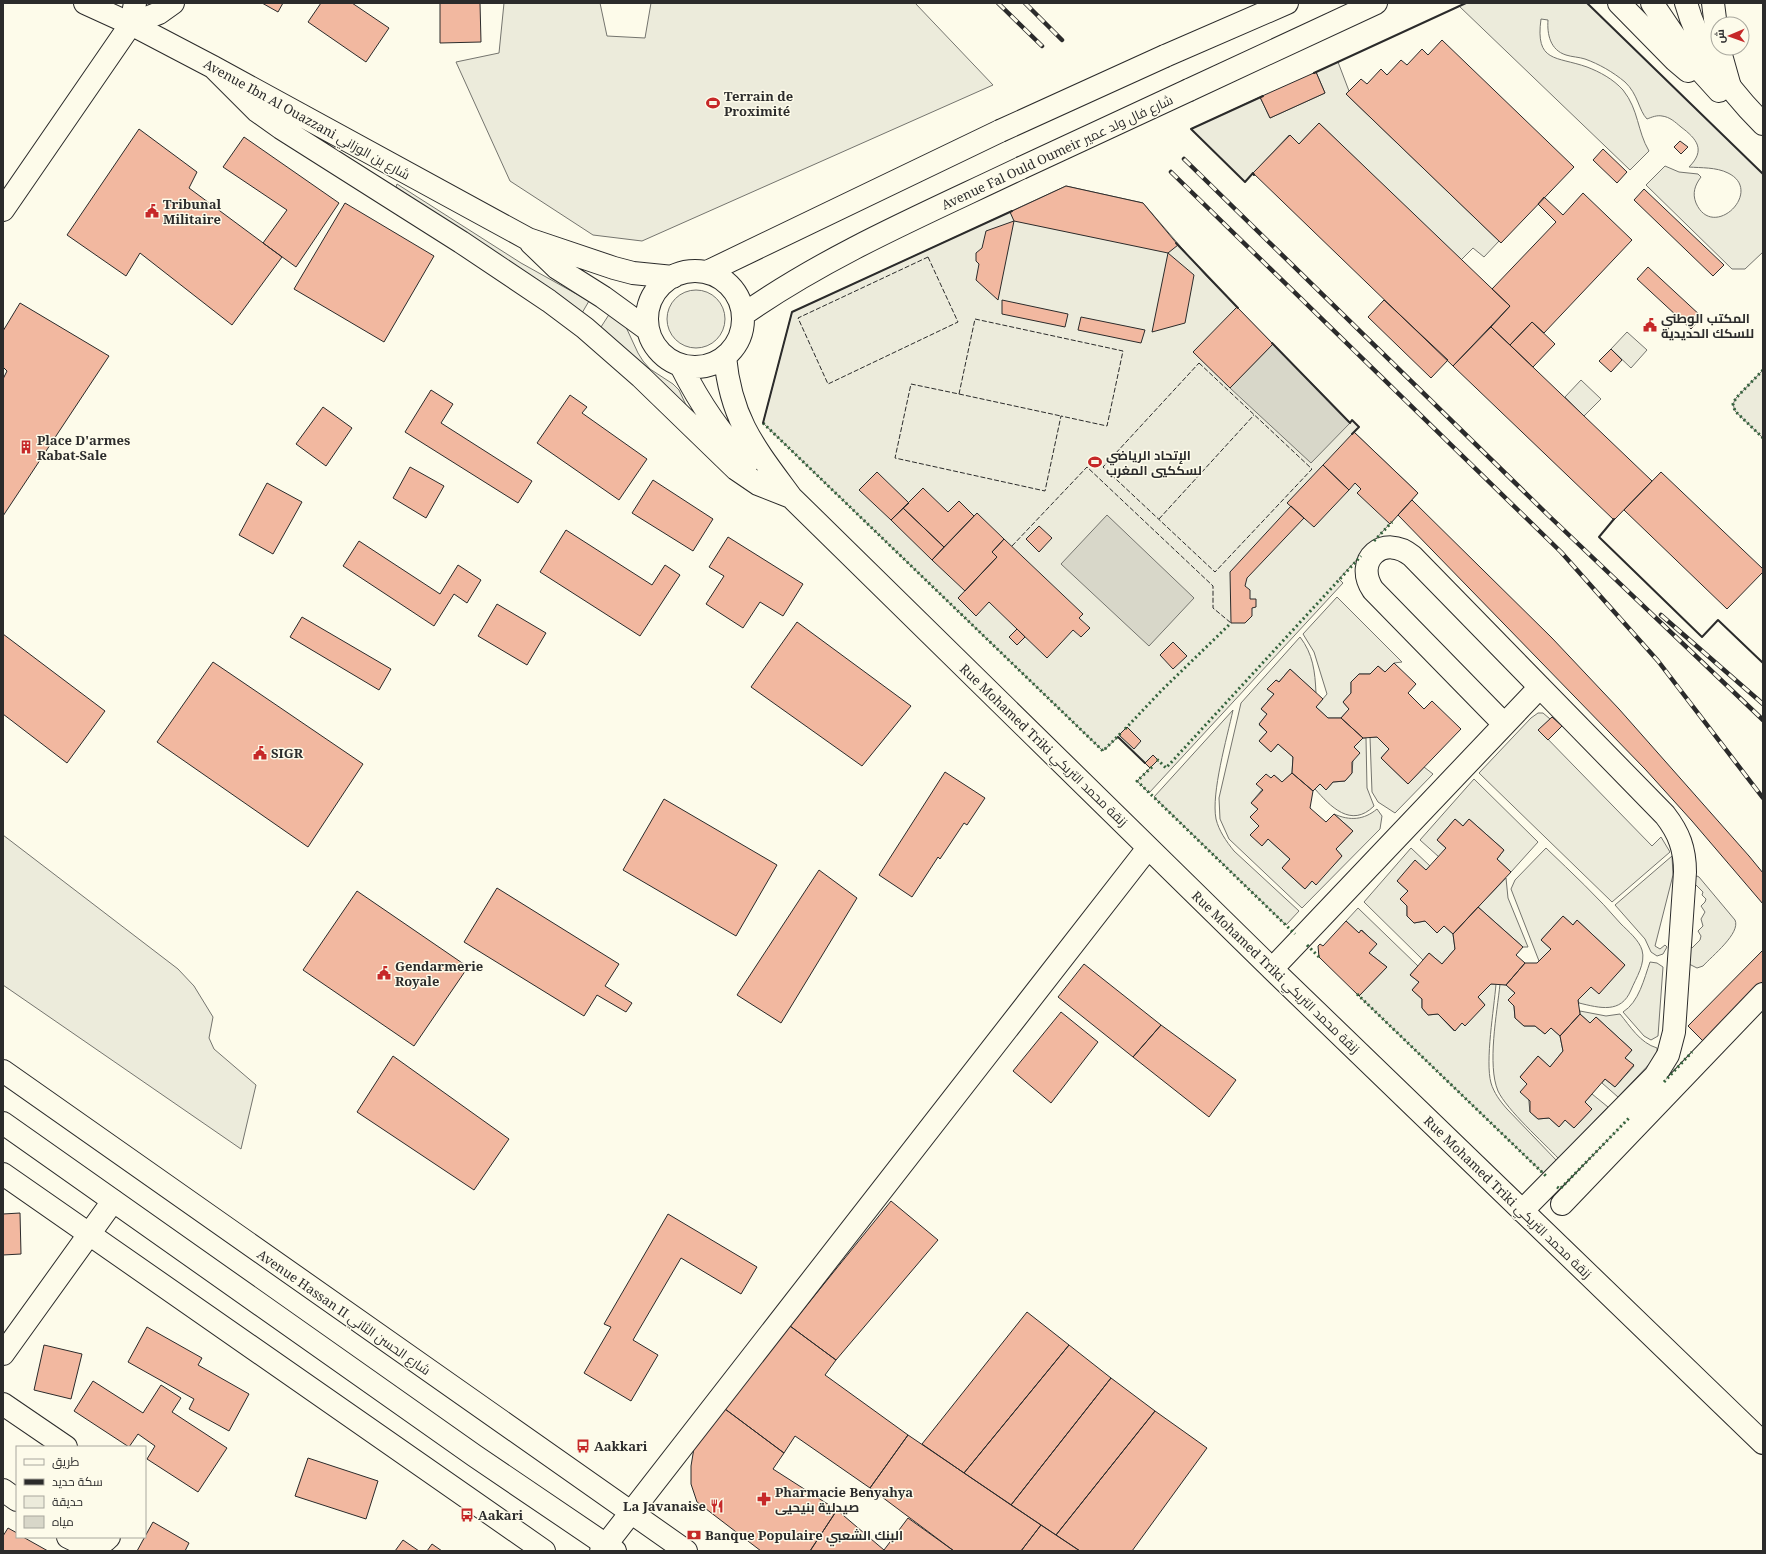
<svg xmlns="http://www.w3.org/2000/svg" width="1766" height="1554" viewBox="0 0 1766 1554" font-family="'Noto Serif',Cairo,serif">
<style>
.green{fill:#ecebdb;stroke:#74746e}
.water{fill:#d8d7c9;stroke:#74746e}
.building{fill:#f2b8a0;stroke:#2b2b2b}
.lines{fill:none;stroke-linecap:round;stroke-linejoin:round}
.minor-casing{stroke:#2b2b2b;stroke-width:24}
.major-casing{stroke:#2b2b2b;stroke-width:24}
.minor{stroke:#fdfbea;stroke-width:22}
.major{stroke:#fdfbea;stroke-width:22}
.rail-casing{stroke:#2b2b2b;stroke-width:4.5}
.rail{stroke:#fdfbea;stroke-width:3;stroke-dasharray:9;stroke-linecap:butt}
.minor-bridge-casing{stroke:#2b2b2b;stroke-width:24;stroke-linecap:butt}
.minor-bridge{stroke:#fdfbea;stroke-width:22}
.hedge{stroke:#34623c;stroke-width:3;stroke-dasharray:2 3;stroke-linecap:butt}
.fence{stroke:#2b2b2b;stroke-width:1;stroke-dasharray:5 2;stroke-linecap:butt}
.wall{stroke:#2b2b2b;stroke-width:2}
.labels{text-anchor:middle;stroke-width:3;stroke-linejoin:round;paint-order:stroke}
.poi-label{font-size:13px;font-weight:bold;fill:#2b2b2b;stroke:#fdfbea;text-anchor:start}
.street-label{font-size:13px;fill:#2b2b2b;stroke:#fdfbea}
</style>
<rect width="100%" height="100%" fill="#fdfbea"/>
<!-- green -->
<path class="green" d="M504,3H600L607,36L645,38L651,3H915L993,85L642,241L593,235L510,181L456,62L499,53Z
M1466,3H1587L1763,174V252L1745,269H1732L1646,185L1665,166L1679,172L1698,174L1701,177C1695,185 1692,193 1696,203C1713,242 1765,191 1728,173C1716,167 1701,168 1689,167C1706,150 1697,139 1681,127C1675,122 1670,117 1662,116C1657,115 1652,117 1647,119C1639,111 1638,94 1625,82C1613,72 1599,64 1585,59C1579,57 1572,57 1566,55C1550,50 1547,34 1548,20L1541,19C1535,63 1556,56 1587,67C1600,72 1613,79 1623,90C1639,110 1637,131 1649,151L1630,170L1459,6Z
M1338,62L1349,91L1346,94L1499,241L1484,257L1473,248L1461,260L1319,123L1299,144L1289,135L1245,182L1191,129L1260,97L1270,118L1325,93L1316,72Z
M397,184L521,263L589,301L582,313L396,187Z
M1066,186L1143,203L1206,276L1350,422L1352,420L1359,427L1354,432L1418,493L1339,579L1343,583L1149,793L1137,781L1150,768L1118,737L1103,751L763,423L792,312Z
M667 319a29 29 0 1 1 58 0a29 29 0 1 1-58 0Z
M610,313L625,325L638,353L643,361L650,369L673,384L679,390L686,405L684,407L601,327Z
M1627,332L1647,350L1631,368L1611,349Z
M1763,370V438L1735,411L1733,404L1736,398Z
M1581,380L1601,399L1584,416L1565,397Z
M1337,597L1402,662L1394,663L1385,672L1378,666L1370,674H1359L1351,682V693L1343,702L1349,709L1341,718H1328L1316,707L1327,694L1314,652L1303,634Z
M1300,637C1313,654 1315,671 1316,693L1290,669L1279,682L1276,680L1268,689L1274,694L1261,709L1267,714L1259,725L1267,732L1259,741L1271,752L1278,744L1293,757L1292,773L1282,782L1274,775L1251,803L1258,809L1250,817L1259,826L1251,835L1262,846L1268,839L1290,859L1282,868L1305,889L1312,881L1316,884L1342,856L1336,849L1353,831L1334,814C1350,821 1364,820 1377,809L1382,816L1380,829L1302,908L1229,839L1220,819L1219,798L1241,703Z
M1233,710C1227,738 1211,793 1216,819C1219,831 1226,841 1234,851L1299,911L1286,925L1154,797Z
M1538,713H1543L1550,719L1539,730L1652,846L1661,837L1670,852L1612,902L1479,773L1531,718Z
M1370,737H1377L1389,749L1381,758L1408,784L1424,767L1433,774L1395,813L1378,802L1372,792Z
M1363,738H1366L1367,788L1374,806C1351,829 1330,806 1315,789L1320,784L1326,790L1333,782L1345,781L1352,773L1354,747Z
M1474,779L1538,842L1511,872L1497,859L1504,850L1469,819L1463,826L1455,819L1437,840L1446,848L1439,857L1420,840Z
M3,835L178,969L194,986L213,1017L209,1038L214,1049L256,1085L241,1149L3,985Z
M1411,848L1430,866L1426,870L1397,881L1408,891L1400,899L1407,906V916L1414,923L1425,921L1437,932L1444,926L1453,934L1455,949L1442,964L1429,953L1423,960L1364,902Z
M1546,848C1572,873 1598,897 1621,924C1628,931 1639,940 1642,950C1646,963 1636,978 1631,990C1621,1014 1600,1008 1579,1003L1578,1000L1591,987L1599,993L1625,965L1577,920L1573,925L1563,916L1541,940L1551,949L1539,961L1511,889L1515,880Z
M1672,856L1673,875L1655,946L1660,949L1665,945L1667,947L1663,954L1657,956L1651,952L1645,939L1615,905Z
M1697,876L1699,877L1735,920C1741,933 1712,956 1703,966L1697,968L1689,964L1687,944L1692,948L1700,940L1701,936L1698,931L1703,926L1701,919L1705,912L1701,906L1705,902L1706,899L1702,895L1703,892L1694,883V877Z
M1506,878L1508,898L1528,947H1523L1478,907Z
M1358,908L1418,966L1410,975L1419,982L1412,990L1422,999V1008L1428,1015L1438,1014L1454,1031L1462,1023L1465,1025L1485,1005L1478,997L1491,984H1496C1494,1009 1485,1061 1491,1083C1494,1093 1500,1101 1507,1109L1557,1161L1545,1175L1359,996L1387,967L1369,953L1376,944L1362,930L1359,933L1346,921Z
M1650,962L1657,963L1663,967L1658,1036L1651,1040L1644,1036L1623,1012C1639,1002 1644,979 1650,962Z
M1500,984L1506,985L1515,993L1508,1000L1514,1006L1515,1018L1524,1026H1535L1545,1034L1551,1028L1560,1036L1563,1051L1550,1067L1538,1056L1520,1077L1527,1084L1530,1112L1538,1119L1549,1118L1559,1127L1565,1120L1574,1128L1592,1109L1585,1102L1592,1094L1608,1107L1559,1159C1543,1142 1507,1110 1498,1091C1487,1065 1497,1013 1500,984Z
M1580,1011L1606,1016L1620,1014C1630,1026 1640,1043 1657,1048V1056L1618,1097L1602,1083L1605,1079L1615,1087L1634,1066L1625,1058L1632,1050L1596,1017L1590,1023L1580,1014Z"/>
<!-- water -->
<path class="water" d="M1273,344L1350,423L1311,463L1230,388Z
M1107,515L1194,598L1149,646L1061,564Z"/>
<!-- building -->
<path class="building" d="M262,3H283L278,12Z
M321,3H352L389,28L366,62L308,22Z
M440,3H480L481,42L440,43Z
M1442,40L1574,167L1501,243L1346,94L1361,79L1367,84L1381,69L1387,75L1401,60L1407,65L1422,49L1428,55Z
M1316,72L1325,93L1270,118L1260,97Z
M1319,123L1510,306L1453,366L1253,173L1290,135L1299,144Z
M139,129L197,172L189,188L282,257L232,325L140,253L126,276L67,235Z
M244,137L339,203L296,267L263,243L287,210L223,167Z
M1680,141L1688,147L1681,154L1674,147Z
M1603,149L1627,172L1617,183L1593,160Z
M1066,186L1143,203L1178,245L1168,253L1014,221L1010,212Z
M1644,189L1724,265L1713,276L1634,200Z
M1583,193L1632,240L1544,333L1532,322L1510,345L1491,327L1510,306L1492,289L1556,222L1538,204L1544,197L1563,215Z
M345,203L434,256L384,342L294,289Z
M1014,221L998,300L976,280L979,264L976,261V253L982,248L986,231Z
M1168,253L1194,275L1185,323L1152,332Z
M1648,267L1702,317L1691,329L1637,279Z
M1002,300L1068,314L1065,327L1002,314Z
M1384,300L1448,360L1431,378L1368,317Z
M20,303L109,356L3,516V379L7,371L3,367V331Z
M1237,307L1273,344L1230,388L1193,352Z
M1081,317L1145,330L1141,343L1078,330Z
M1532,322L1555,344L1533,367L1510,345Z
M1491,327L1652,481L1614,520L1453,366Z
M1611,349L1622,360L1611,372L1599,361Z
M431,390L453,404L441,423L532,481L518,503L405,432Z
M570,395L587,407L582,413L647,459L619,500L537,443Z
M323,407L352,428L326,466L296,444Z
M1354,432L1418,493L1390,524L1357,493L1361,489L1355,483L1349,490L1323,465Z
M1323,465L1349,490L1314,527L1287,503Z
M410,467L444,486L426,518L393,498Z
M877,472L909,503L891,520L859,490Z
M1661,472L1763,569V572L1727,609L1624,510Z
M653,480L713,519L693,551L632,513Z
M267,483L302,502L273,554L239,535Z
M923,488L948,512L959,501L974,516L944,547L903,508Z
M1412,500L1552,638L1619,709L1749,856L1763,873V904L1692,821L1645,769L1398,515Z
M1291,506L1304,518L1247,578L1245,586L1250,590V599H1256V607L1252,608V616L1245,623H1231L1230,572Z
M903,508L944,547L932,560L891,520Z
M977,513L1004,539L992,552L997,557L965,591L932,560Z
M1039,526L1052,538L1039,552L1026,539Z
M566,530L652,585L665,565L680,575L640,636L540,572Z
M728,537L803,584L783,616L760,602L743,628L706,604L724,576L709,567Z
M1004,539L1083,614L1079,618L1090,628L1081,637L1073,630L1047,658L989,602L976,616L958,598L997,557L992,552Z
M359,541L440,594L458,565L481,580L467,603L454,594L434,626L343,566Z
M497,604L546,633L527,665L478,636Z
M302,617L391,669L379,690L290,637Z
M797,622L911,706L862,766L751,687Z
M1017,629L1025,637L1017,645L1009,637Z
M3,634L105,711L67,763L3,714Z
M1173,642L1187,656L1173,669L1160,655Z
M213,662L363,764L308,847L157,742Z
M1394,663L1416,684L1408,693L1424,709L1432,701L1461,729L1408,784L1381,758L1389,749L1377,737L1363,738L1341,718L1349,709L1343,702L1351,693V682L1359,674H1370L1378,666L1385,672Z
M1290,669L1323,699L1316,707L1328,718H1341L1363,738L1354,747L1360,753L1352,762V773L1345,781L1333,782L1326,790L1320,784L1313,791L1292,773L1293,757L1278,744L1271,752L1259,741L1267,732L1259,724L1267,714L1261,709L1274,694L1267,689L1276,680L1279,682Z
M1552,717L1562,726L1548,740L1538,730Z
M1127,727L1141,741L1134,749L1119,735Z
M1153,755L1158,760L1150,768L1145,763Z
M945,772L985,798L967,825L964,823L940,859L938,857L912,897L879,875Z
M1292,773L1313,791L1310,808L1326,822L1334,814L1353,831L1336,849L1342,856L1316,885L1312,881L1305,889L1282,868L1290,859L1268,839L1262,846L1250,835L1259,826L1250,817L1258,809L1251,803L1263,790L1256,784L1266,774L1271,778L1274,775L1282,782Z
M664,799L777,865L736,936L623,870Z
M1455,819L1463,826L1469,819L1504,850L1497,859L1511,872L1453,934L1444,926L1437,933L1425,921L1414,923L1407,916V906L1400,899L1408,891L1397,881L1415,860L1426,870L1446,848L1437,840Z
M819,870L857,898L781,1023L737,995Z
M497,888L619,964L605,986L632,1003L626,1012L597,995L584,1016L464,942Z
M357,891L468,967L414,1046L303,970Z
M1478,907L1523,947L1516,955L1525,963L1506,985L1491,984L1478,997L1485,1005L1465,1026L1462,1023L1455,1031L1438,1014L1428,1015L1422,1008V999L1412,990L1419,982L1410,975L1429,953L1442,964L1455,949L1453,934Z
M1563,916L1573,925L1577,920L1625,965L1599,994L1591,987L1578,1000L1580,1014L1560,1036L1551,1028L1545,1034L1535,1026H1524L1515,1018L1514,1006L1508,1000L1515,993L1506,985L1525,963H1537L1551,949L1541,940Z
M1346,921L1359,933L1361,930L1377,944L1369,953L1387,967L1359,996L1319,957L1318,946L1320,944L1323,946Z
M1763,950V981L1703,1041L1688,1026Z
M1084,964L1161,1025L1133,1057L1058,997Z
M1061,1012L1098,1042L1051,1103L1013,1071Z
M1580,1014L1590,1023L1596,1017L1632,1050L1625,1058L1634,1065L1615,1087L1605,1079L1585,1102L1592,1109L1574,1128L1565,1120L1559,1127L1549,1118L1538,1119L1530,1112V1101L1520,1092L1527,1084L1520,1077L1538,1056L1550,1067L1563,1051L1560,1036Z
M1161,1025L1236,1080L1209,1117L1133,1057Z
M393,1056L509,1139L474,1190L357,1112Z
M891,1201L938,1240L836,1360L790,1326Z
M20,1213L21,1254L3,1255V1214Z
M668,1214L757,1267L741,1294L681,1258L633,1340L658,1355L631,1401L584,1373L611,1327L604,1324Z
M1027,1312L1069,1345L964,1473L922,1444Z
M790,1326L836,1360L825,1375L908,1435L870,1488L795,1436L784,1453L725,1409Z
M147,1327L202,1358L198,1365L249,1394L229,1431L189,1409L194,1399L128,1362Z
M44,1345L82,1354L71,1399L34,1390Z
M1069,1345L1111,1378L1011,1505L964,1473Z
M1111,1378L1155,1411L1056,1535L1011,1505Z
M93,1381L143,1413L161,1385L181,1398L172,1412L227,1448L198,1492L147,1459L155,1446L138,1434L129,1447L74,1411Z
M725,1409L784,1453L773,1469L837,1510L810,1551H761L697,1502L691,1484V1466L694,1448Z
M1155,1411L1207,1448L1132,1551H1080L1056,1535Z
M908,1435L1041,1525L1021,1551H954L870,1488Z
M308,1458L378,1481L366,1519L295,1496Z
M837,1510L884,1550L908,1518L954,1551H810Z
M153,1522L189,1543L185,1551H137Z
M1041,1525L1080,1551H1021Z
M8,1528L17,1533V1537H23L48,1551H3V1536Z
M403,1540L419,1551H395Z
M432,1544L442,1551H427Z"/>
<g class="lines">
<!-- minor casing -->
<g class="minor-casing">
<path id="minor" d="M85,3L131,24L213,67L528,239L614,268L633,273L673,277
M1619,3L1675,60L1688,71
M1652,3L1690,59L1719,91
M1686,3C1699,50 1729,90 1763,124
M1165,56L1287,3
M213,67L257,111L281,128L461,242L549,301L585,328L641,377L736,469L758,484L791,497
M1189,90L1376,3
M531,243L557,268L603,297L647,329
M647 319a48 48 0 1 1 96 0a48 48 0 1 1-96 0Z
M707,272L1000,131
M744,314C830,254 927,213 1021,168
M725,357C731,420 755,448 791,497L1272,969L1763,1443
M681,366C699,402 720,434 748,462
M1504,724L1373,590C1353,560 1384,533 1412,556L1665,815C1679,833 1685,849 1685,872L1674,1032L1668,1055L1655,1076L1522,1211
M1272,969L1540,687
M3,1174L544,1551
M1562,1204L1763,994
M3,1354L113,1201
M3,1404L66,1447
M3,1490L17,1500
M68,1537C83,1545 96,1551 109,1537
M601,1551L1148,848"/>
</g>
<!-- major casing -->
<g class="major-casing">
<path id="major" d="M1713,3L1718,43
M131,24L159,13L173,3
M1719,48L1730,87
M3,210L131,24L135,3
M3,1071L686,1551
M3,1123L475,1456L615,1551"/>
</g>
<!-- minor -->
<use href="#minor" class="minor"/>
<!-- major -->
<use href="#major" class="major"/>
<!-- rail casing -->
<g class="rail-casing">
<path id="rail" d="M998,3L1042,46
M1025,3L1062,40
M1184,159L1549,516L1763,720
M1171,172L1561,552L1658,661L1763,798
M1661,615L1763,704"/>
</g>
<!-- rail -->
<use href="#rail" class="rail"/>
<!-- minor-bridge casing -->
<g class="minor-bridge-casing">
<path id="minor-bridge" d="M1000,131L1165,56
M1021,168L1189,90"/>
</g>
<!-- minor-bridge -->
<use href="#minor-bridge" class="minor-bridge"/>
<!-- hedge -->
<path class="hedge" d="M1763,370L1736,398L1733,404L1735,411L1763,438
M763,423L1103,751L1121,733
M1374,541L1392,522
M1125,729L1162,690L1231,623
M1157,761L1158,760L1166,768L1361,556
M1152,767L1137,781L1295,934
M1307,945L1320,958
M1357,994L1546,1176
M1664,1082L1692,1052
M1557,1187L1560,1189L1630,1117"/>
<!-- fence -->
<path class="fence" d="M928,257L958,322L828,384L798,318Z
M975,319L1123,351L1107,426L1061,416L1045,491L895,458L911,384L959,394Z
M1199,363L1312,469L1215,572L1103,467Z
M959,394L1061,416
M1159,519L1254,415
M1012,546L1087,467L1213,586V608L1231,623"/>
<!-- wall -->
<path class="wall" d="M1587,3L1763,174
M1314,73L1466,3
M1254,175L1253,173L1245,182L1191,129L1263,96
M1176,243L1238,308
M1272,343L1350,423L1352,420L1359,427L1352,434
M763,423L792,312L1012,211
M1614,519L1599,537L1702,637L1718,620L1763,663
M1118,737L1145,763"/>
</g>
<!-- icons -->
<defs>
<g id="stadium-bare" transform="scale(1.08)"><path d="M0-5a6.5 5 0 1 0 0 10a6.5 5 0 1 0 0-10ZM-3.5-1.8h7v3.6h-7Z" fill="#c62828" stroke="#fdfbea" stroke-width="2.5" paint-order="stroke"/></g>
<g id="civic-bare" transform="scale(1.08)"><path d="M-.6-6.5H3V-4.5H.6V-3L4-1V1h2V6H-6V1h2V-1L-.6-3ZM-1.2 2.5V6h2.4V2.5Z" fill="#c62828" stroke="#fdfbea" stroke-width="2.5" paint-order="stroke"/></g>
<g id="building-bare" transform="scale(1.08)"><path d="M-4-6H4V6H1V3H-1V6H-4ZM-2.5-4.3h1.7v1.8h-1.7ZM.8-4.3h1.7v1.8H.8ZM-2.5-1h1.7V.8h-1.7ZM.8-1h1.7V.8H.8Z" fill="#c62828" stroke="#fdfbea" stroke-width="2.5" paint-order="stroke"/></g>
<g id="bus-bare" transform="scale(1.08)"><path d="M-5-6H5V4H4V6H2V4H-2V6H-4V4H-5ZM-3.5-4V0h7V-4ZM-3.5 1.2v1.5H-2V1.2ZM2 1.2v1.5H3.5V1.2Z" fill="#c62828" stroke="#fdfbea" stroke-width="2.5" paint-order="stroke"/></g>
<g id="pharmacy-bare" transform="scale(1.08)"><path d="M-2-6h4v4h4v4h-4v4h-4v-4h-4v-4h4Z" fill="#c62828" stroke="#fdfbea" stroke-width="2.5" paint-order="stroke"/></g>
<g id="restaurant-bare" transform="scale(1.08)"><path d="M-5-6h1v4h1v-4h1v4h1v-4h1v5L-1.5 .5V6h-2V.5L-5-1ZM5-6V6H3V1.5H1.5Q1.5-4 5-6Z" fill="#c62828" stroke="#fdfbea" stroke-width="2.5" paint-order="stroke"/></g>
<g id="bank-bare" transform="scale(1.08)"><path d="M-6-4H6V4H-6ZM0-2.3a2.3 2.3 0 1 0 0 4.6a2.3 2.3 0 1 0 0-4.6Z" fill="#c62828" stroke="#fdfbea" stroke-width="2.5" paint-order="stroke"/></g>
</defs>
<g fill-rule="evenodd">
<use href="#stadium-bare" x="713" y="103"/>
<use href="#civic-bare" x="152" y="211"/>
<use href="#civic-bare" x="1650" y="325"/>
<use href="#building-bare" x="26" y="447"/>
<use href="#stadium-bare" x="1095" y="462"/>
<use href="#civic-bare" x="260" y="753"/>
<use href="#civic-bare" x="384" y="973"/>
<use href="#bus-bare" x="583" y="1446"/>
<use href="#pharmacy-bare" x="764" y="1499"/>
<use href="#restaurant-bare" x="717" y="1506"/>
<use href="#bus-bare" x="467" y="1515"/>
<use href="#bank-bare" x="694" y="1535"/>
</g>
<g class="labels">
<!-- poi labels -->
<g class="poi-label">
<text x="724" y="101">Terrain de<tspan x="724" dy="15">Proximité</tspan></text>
<text x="163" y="209">Tribunal<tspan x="163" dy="15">Militaire</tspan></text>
<text x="1661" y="323">المكتب الوطني<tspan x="1661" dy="15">للسكك الحديدية</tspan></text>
<text x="37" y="445">Place D'armes<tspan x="37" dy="15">Rabat-Sale</tspan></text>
<text x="1106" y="460">الإتحاد الرياضي<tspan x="1106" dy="15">لسككيي المغرب</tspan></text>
<text x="271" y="758">SIGR</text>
<text x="395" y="971">Gendarmerie<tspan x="395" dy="15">Royale</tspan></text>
<text x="594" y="1451">Aakkari</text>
<text x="775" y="1497">Pharmacie Benyahya<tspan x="775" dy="15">صيدلية بنيحيى</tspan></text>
<text x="706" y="1511" text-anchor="end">La Javanaise</text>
<text x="478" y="1520">Aakari</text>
<text x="705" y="1540">Banque Populaire البنك الشعبي</text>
</g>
<!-- street labels -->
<g class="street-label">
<text transform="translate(307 119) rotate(29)" y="5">Avenue Ibn Al Ouazzani شارع بن الوزاني</text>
<text transform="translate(1057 152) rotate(-25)" y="5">Avenue Fal Ould Oumeir شارع فال ولد عمير</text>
<text transform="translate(1044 745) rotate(44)" y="5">Rue Mohamed Triki زنقة محمد التريكي</text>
<text transform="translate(1276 972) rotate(44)" y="5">Rue Mohamed Triki زنقة محمد التريكي</text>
<text transform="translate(1508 1197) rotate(44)" y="5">Rue Mohamed Triki زنقة محمد التريكي</text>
<text transform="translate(344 1312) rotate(35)" y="5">Avenue Hassan II شارع الحسن الثاني</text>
</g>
</g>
<!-- border -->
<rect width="1766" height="1554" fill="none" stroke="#2b2b2b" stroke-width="8"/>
<!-- legend -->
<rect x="16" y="1446" width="130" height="92" fill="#fdfbea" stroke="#a9a89e"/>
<rect x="24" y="1459" width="20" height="6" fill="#fdfbea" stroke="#a9a89e"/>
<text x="52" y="1466" font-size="12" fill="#2b2b2b">طريق</text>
<rect x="24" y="1479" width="20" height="6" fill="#2b2b2b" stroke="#a9a89e"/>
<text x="52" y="1486" font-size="12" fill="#2b2b2b">سكة حديد</text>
<rect x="24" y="1496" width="20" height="12" fill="#ecebdb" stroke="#a9a89e"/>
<text x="52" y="1506" font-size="12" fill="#2b2b2b">حديقة</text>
<rect x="24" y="1516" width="20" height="12" fill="#d8d7c9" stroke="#a9a89e"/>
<text x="52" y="1526" font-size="12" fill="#2b2b2b">مياه</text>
<!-- north arrow -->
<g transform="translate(1730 36) rotate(268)"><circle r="19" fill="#fdfbea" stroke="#a9a89e"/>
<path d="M0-3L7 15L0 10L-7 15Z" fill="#c62828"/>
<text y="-6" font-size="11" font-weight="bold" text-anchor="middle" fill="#2b2b2b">ش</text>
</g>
</svg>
